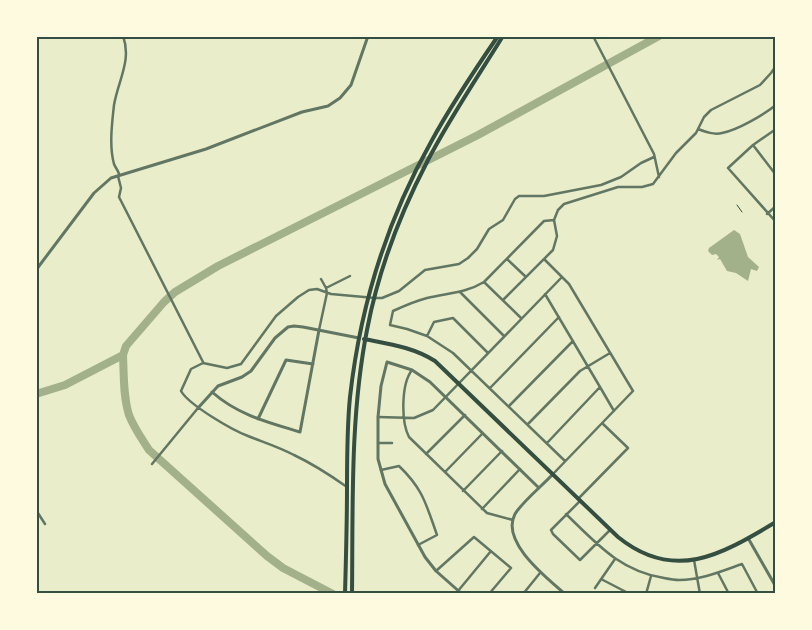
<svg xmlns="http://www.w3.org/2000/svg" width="812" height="630" viewBox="0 0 812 630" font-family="'DejaVu Sans',sans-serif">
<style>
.water{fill:#a3b18a}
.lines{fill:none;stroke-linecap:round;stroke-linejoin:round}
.river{stroke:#a3b18a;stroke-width:8}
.path{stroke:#344e41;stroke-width:1}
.minor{stroke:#617663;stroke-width:2.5}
.tertiary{stroke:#617663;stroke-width:3}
.secondary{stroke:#344e41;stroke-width:4}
.neatline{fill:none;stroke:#344e41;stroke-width:2}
</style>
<rect width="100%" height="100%" fill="#e9edc9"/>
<!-- water -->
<path class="water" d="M734,230L740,234L748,257L759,267L757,271L751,269L748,281L736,273L727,271L720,259L717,260L719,257L716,254L712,255L708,251L709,248Z"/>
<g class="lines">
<!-- river -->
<path class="river" d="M123,355C124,375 123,396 129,415C134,428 142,439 149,450L267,556L283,568L333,594
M36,394L65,385L123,355L126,346L164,302L175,292L218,266L478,135L659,36"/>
<!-- path -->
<path class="path" d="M737,205L742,212"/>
<!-- minor -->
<path class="minor" d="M593,36L654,154L659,177
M698,129C706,132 714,135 722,133C738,130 763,115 776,105
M776,129L753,145L728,168L776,222
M753,145L776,175
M119,174C118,170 115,167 114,164C109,146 112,123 114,105C118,81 132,60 123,36
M118,176L121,188L119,197L203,362
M767,214L776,206
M554,220L544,221L484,282C466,293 447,293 427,298C415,301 404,306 393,311L390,325L407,329L427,336L453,353L565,461
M507,259L526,277
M484,282L521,318
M326,288L350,276
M460,292L504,336
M545,294L600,387L547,443
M503,300L553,250L557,236L554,220L558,210L564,204L618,187H642L653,184L676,153L696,133L704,117L711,110L760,85L771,73L776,66
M319,330L327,293L326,288L321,279
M427,336L434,322L453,318L488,353
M412,370C401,384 401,422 409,437L487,513L513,520
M600,387L614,411
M490,388L559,317
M509,406L573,341
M378,417L414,418L433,410L562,277L544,259
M528,424L580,371L610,353
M378,443H392
M426,454L465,415
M152,464L198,408
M381,470L399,466C423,489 426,504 437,535L418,545
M445,472L482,434
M553,474L633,391L569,284L562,277
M347,487C330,475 313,464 294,455C279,447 263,442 248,436C232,430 189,405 181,391L191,369L203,363L227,368L241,364L276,316L298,297L309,290L317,289L331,294L375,298H382L399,291L425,270L459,264L468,258L477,249L489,229L503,220L515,199L519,196H544L601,185L621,177L641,163L654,157
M463,491L502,451
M578,499L628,448L602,423
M580,501L551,530L553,534L580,560L610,530
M482,509L520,469
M36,510L45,524
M566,514C597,544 620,571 664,578C669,579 674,580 679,580C701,580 722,571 742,564L758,594
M694,560L700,594
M436,571L474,537L511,568L489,594
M718,573L729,594
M601,579L630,594
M595,588L615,559
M458,591L491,551
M523,594L540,573
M646,594L651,576"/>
<!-- tertiary -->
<path class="tertiary" d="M36,270L94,193L111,178L206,149L302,112L328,106L340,98L351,85L368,36
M212,392C238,415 267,422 300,432L319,330
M198,408L218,386L242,377L251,371L275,338L288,327L294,326L303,327L359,338
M258,419L286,360L313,364
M553,474C543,485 522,502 515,514C500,542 547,578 565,594
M748,538L776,587
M462,594L436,571L425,557L385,484L378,459V417L381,386L387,362L412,370L430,382L539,488"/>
<!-- secondary -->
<path class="secondary" d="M364,339C389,344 413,347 435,361L618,537C675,583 722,554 776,522
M345,594C346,558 347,523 347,488C347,457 347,427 350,397C360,308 387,220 431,142C451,105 474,71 498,36
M352,594C353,506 350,416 367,330C378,272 400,214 427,162C449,119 477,78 503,36"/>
</g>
<!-- border -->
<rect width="812" height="630" fill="none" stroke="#fefae0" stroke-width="75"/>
<rect x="38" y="38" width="736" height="554" class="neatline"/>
</svg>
